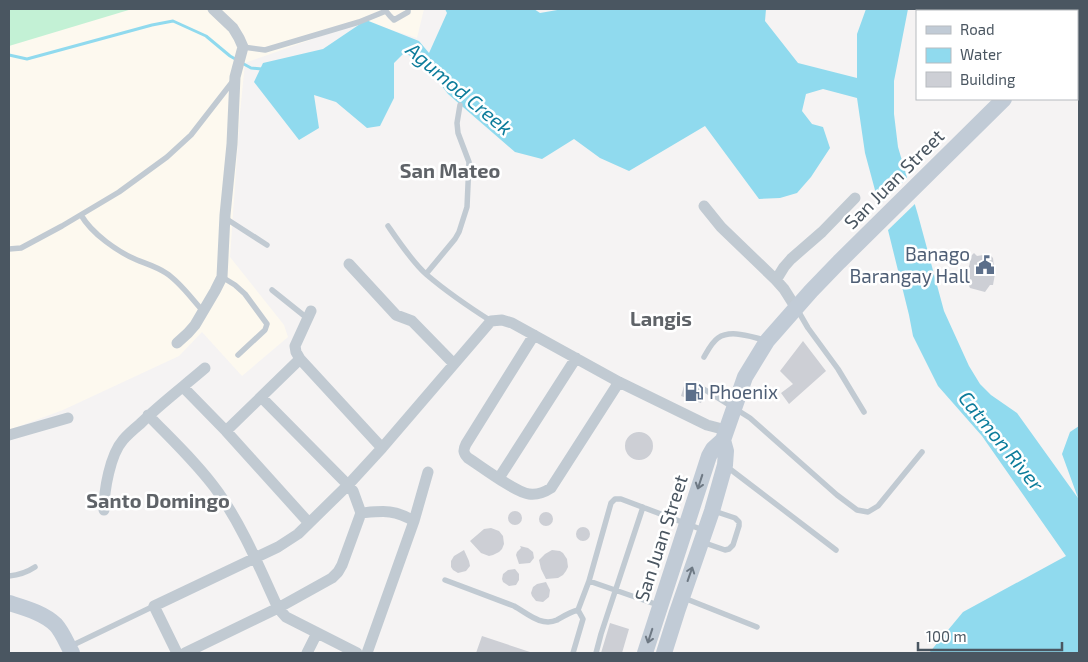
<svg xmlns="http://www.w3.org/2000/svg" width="1088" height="662" viewBox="0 0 1088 662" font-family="'Exo 2',sans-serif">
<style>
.commercial{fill:#fdf9ef}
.green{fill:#c3f1d5}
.water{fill:#90daee}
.pier{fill:#f5f3f3}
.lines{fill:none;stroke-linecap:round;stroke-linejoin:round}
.stream{stroke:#90daee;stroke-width:3}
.building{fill:#cdcfd5}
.lane{stroke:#c1cad2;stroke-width:5.5}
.street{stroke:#c1cad2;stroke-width:11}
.secondary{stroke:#c1cbd6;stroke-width:16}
.oneway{stroke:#6e7984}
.labels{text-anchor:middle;stroke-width:5;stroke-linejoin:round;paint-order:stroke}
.street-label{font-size:19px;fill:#4a5661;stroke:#fff}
.service-label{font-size:19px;fill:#4e5e75;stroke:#fff;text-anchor:end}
.water-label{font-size:20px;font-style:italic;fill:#0c7c9b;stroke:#fff}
.neighbourhood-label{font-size:20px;font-weight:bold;fill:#5f6368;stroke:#fff}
</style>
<rect width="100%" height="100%" fill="#f5f3f3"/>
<!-- commercial -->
<path class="commercial" d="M9,9H424L417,38L364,21L245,63L240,113L230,257L284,325L288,337L242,376L202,332L179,356L63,410L9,430Z"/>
<!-- green -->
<path class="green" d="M9,9H132L9,46Z"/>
<!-- water -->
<path class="water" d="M445,9H534L540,13L563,9H766L765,21L798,63L857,78V34L866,9H908L894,81V114L898,147L918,215L944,311L969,366L980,384L991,395L1017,413L1078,498L1062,454L1070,432L1079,426V653H929L963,612L1066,556L982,436L938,386L913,336L909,315L887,226L879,205L865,153L857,98L823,89L806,94L802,111L812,124L823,127L830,148L811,177L797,193L780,198L759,199L705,126L629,171L600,158L574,139L542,159L515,152L448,94L422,61L404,53L394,63V98L380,126L367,128L336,102L314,95L319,128L299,140L254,82L263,63L323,49L366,20L419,41L429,53L447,13Z"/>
<!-- pier -->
<path class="pier" d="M909,176L917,202L886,232L877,207Z"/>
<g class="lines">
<!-- stream -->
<path class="stream" d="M9,55L27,59L152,25L173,21L206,36L230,56L237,60
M242,63L251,68L262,69"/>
</g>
<!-- building -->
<path class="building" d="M974,253L977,256L989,254L993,258L994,267L996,268L993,285H990L985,292L970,288L966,279L970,262L967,260Z
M803,341L826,371L789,404L781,393L793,384L780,371Z
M684,386L690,388L694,392H698L704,395L701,403L681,396Z
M625 446a14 14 0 1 1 28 0a14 14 0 1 1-28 0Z
M508 518a7 7 0 1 1 14 0a7 7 0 1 1-14 0Z
M539 519a7 7 0 1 1 14 0a7 7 0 1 1-14 0Z
M576 534a7 7 0 1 1 14 0a7 7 0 1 1-14 0Z
M491,528L499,531L503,536L504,544L502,549L499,552L493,555L489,556L481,553L470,541L484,529Z
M520,546L528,548L533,552L534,558L530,563L519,564L516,555L517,552L521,548Z
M464,550L469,561L470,566L466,571L458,573L453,570L451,567V561L454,556Z
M552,550L560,551L563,553L567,559L568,567L566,571L563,575L558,578L546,579L541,569L539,560L545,554Z
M515,569L519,574V580L516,585L509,586L503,582L502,579L503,574L508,570Z
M546,582L550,590L549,597L543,602L536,601L532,596L531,593L533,587L537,584Z
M610,623L629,629L622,653H601Z
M482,636L530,652V653H476Z"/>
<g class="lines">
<!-- lane -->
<path class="lane" d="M1027,9L1028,11
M385,10L390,16L394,20L408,12V9
M243,47L265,50L359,22L386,11
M81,215C92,234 118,252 137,260C147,264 157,267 166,273C180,282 191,298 203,311
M225,218L267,245
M388,226C399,242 413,263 427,275C447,292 469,307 491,321
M9,249L21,248L62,226L119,192L167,157L191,135L233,81
M426,274L455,239L459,232L467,207L469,162L458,133L457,123L460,105
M222,277L235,285L245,294L267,324L265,330L238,355
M272,290L307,318
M797,309L808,328L838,369L864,412
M704,357C708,350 712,342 718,338C731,329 751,337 765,340
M695,388L698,387L702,388L750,418L837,495L857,510L868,512L878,506L922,452
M726,466L836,550
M702,542L725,550L729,549L733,545L739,526V522L735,518L714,511
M9,576C19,575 26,573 35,567
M445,580L514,606C527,613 541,627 557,620C564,616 570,612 578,610
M589,581L611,503L615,499H621L703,530
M684,598L757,627
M71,646L154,606
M573,653L583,619L578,610L589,581L658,605
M596,653L601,634L643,507"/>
<!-- street -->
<path class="street" d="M704,206L721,227L776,280
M349,264L396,315L412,321L454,364
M796,308L784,289L776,280L784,267L791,259L822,232L855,198
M311,311L295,346L296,352L300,359L382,448
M534,335L466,444C463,450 463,453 468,458C482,467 515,492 529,494C537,495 545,492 551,488L619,382
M177,343L188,333L195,325L215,291L222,277L225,215L232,144L235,77L243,47L239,38L233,28L213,9
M183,387L226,431L309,523
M148,415C172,440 198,464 218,492C243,527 260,569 278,608L286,617L357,653
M226,431L300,359
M9,435L68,418
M499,478L576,358
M104,510C104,490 110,455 123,440C128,434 134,429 140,424C160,404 183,387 205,368
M361,513C383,511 394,509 414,521
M177,653L154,606L278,547L298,534L348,485L382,448L491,321L502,320L512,323L619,382L707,425L726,430
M185,653L278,608L332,578L338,572L342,565L361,513L353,491L348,485L261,397
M307,653L317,633
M367,653L414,521L428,472"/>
<!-- secondary -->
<path class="secondary" d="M1077,27L1079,24
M9,603C25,608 44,613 56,625C63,633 67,644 72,653
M645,653L709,456L713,449L723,440L745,377L767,341L811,291L839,262L1004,99
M664,653L677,612L712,511L725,465L726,451L723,440"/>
</g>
<!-- one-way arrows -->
<defs><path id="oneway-shaft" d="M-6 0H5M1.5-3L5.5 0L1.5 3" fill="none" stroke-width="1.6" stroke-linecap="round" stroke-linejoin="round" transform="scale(1.25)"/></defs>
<g class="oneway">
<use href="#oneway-shaft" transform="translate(700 482) rotate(108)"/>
<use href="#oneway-shaft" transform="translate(690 574) rotate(-71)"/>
<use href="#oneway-shaft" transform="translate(650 636) rotate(108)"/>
</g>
<!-- icons -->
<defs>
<g id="civic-bare" transform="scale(1.5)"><path d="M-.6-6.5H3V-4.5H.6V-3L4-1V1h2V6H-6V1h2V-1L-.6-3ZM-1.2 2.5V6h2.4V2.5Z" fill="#5c6f8a" stroke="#fff" stroke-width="2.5" paint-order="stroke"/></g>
<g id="fuel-bare" transform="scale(1.5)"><path d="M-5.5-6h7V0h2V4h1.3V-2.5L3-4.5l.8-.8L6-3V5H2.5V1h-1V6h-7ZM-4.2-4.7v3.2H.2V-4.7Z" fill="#5c6f8a" stroke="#fff" stroke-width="2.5" paint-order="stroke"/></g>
</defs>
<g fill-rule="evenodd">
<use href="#civic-bare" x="985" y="265"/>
<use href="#fuel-bare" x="694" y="392"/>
</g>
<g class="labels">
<!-- street labels -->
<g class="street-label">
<text transform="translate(894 179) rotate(-45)" y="7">San Juan Street</text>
<text transform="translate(661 538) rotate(-72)" y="7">San Juan Street</text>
</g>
<!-- service labels -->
<g class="service-label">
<text x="970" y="261">Banago<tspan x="970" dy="22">Barangay Hall</tspan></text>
<text x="709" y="399" text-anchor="start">Phoenix</text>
</g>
<!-- water labels -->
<g class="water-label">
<text transform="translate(459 89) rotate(40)" y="7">Agumod Creek</text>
<text transform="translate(1001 441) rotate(51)" y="7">Catmon River</text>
</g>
<!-- neighbourhood labels -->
<g class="neighbourhood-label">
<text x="450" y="178">San Mateo</text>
<text x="661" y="326">Langis</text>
<text x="158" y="508">Santo Domingo</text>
</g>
</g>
<!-- border -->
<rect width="1088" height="662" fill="none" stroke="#4a5661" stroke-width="20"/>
<!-- legend -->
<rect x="916" y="10" width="162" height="90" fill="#ffffff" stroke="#b7bbc0"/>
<rect x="926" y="26" width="25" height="8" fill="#c1cbd6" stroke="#b7bbc0"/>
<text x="960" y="35" font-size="15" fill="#4a5661">Road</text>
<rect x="926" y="48" width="25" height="15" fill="#90daee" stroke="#b7bbc0"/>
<text x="960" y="60" font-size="15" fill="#4a5661">Water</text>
<rect x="926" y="72" width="25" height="15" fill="#cdcfd5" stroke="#b7bbc0"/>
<text x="960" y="85" font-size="15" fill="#4a5661">Building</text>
<!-- scale -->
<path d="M918 642v8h144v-8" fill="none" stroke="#4a5661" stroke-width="2.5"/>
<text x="926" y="642" font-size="15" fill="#4a5661" stroke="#ffffff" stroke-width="4" paint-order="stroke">100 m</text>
</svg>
